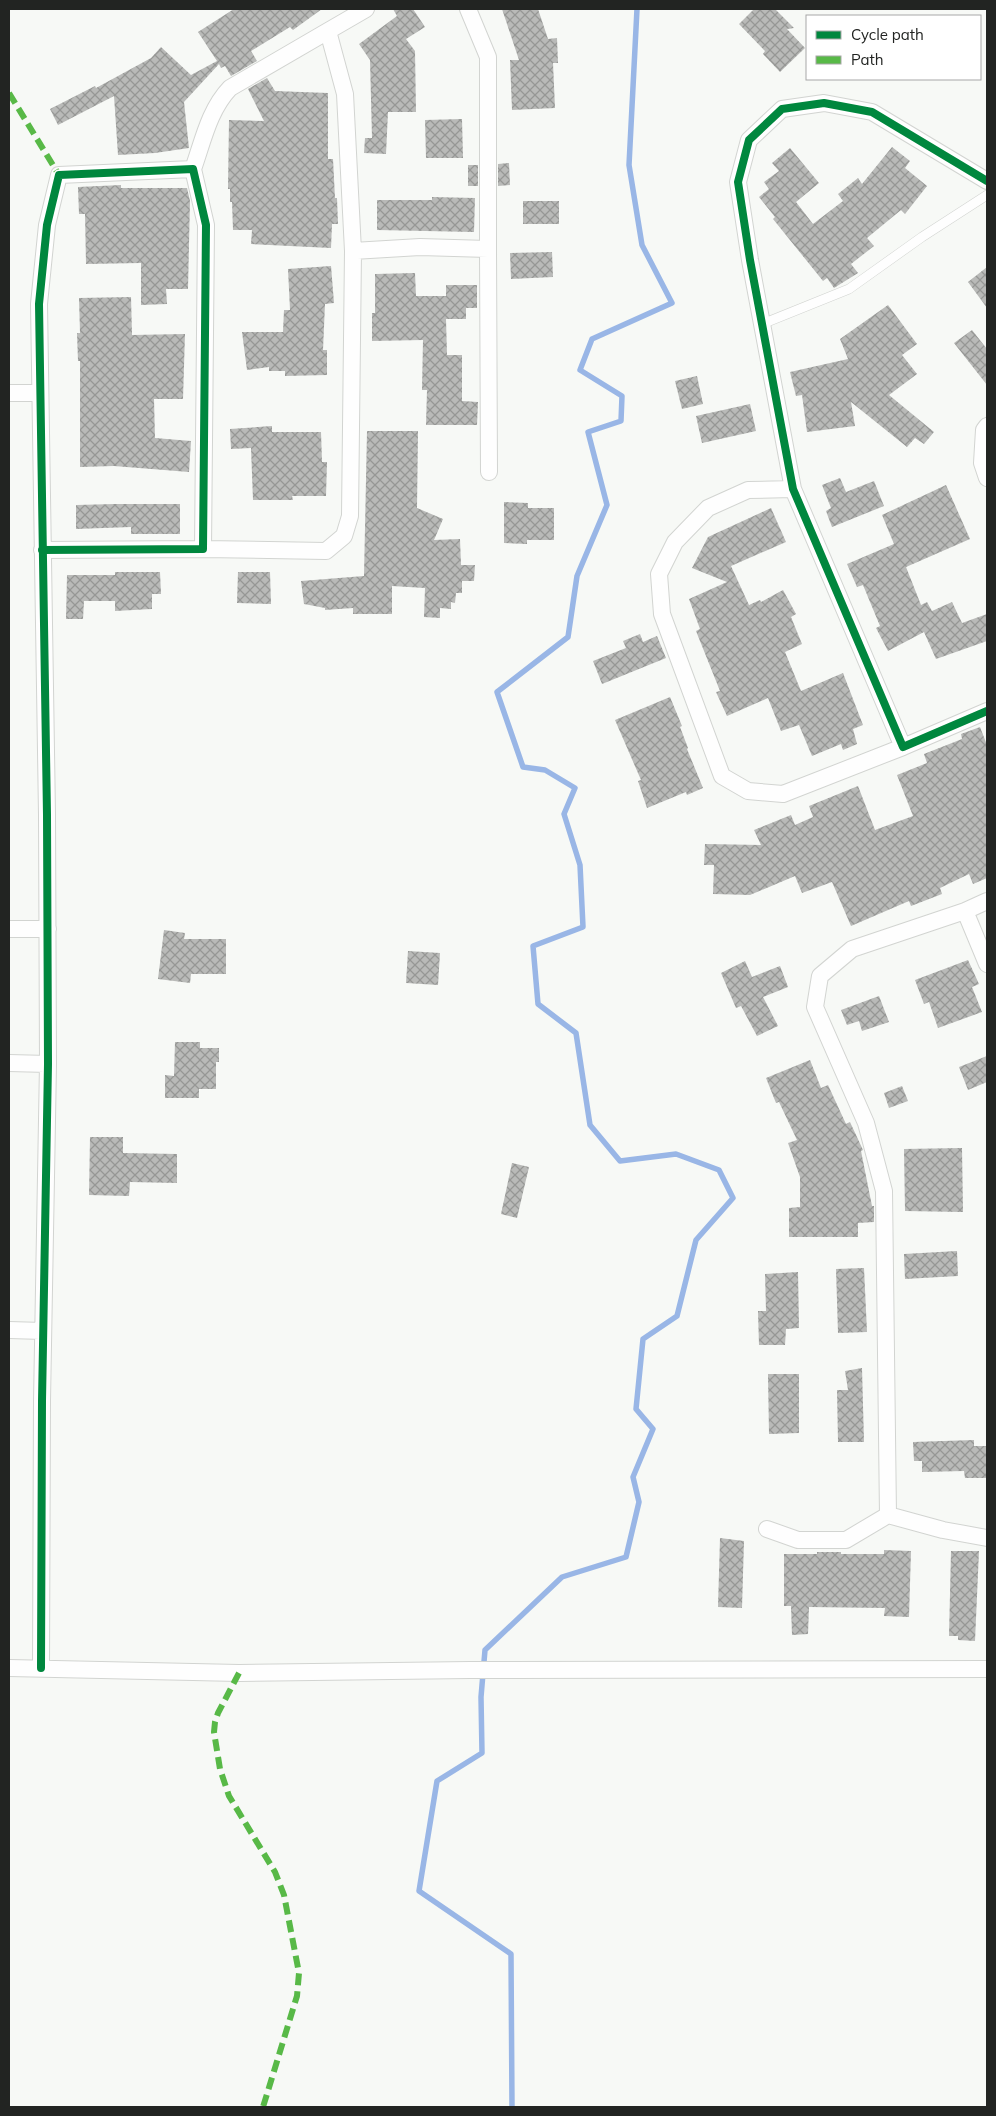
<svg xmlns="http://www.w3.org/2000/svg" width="996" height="2116" viewBox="0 0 996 2116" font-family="Mulish,sans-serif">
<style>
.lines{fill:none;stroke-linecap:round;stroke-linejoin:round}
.stream{stroke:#99b6e6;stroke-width:5.5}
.building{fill:url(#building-cross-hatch)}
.lane-casing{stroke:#d2d4d1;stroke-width:10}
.street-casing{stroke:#d2d4d1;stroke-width:18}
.lane{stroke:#fefefe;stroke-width:9}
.street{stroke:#fefefe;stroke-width:16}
.quiet{stroke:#58b947;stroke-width:6;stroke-dasharray:12 6;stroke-linecap:butt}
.cycleway-casing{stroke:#fff;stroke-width:11}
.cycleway{stroke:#00873e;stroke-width:8}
</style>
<defs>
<pattern id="building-cross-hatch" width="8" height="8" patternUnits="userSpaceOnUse" patternTransform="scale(1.25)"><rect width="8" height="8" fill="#b9bab8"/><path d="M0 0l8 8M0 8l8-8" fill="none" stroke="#969795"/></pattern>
</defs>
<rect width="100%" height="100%" fill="#f7f9f6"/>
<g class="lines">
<!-- stream -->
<path class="stream" d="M512,2107L511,1954L419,1891L437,1781L482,1753L481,1697L485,1650L562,1577L626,1557L639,1502L633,1477L653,1429L636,1409L643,1339L677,1316L696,1240L733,1198L719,1170L676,1154L620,1161L590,1125L576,1033L538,1004L533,946L583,927L580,865L564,814L575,788L545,770L523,767L497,692L568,637L577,576L607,505L588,432L621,421L622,396L580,370L592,339L672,303L642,245L629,165L637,9"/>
</g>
<!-- building -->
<path class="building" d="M234,9H322L293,30L290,27L251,51L257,61L231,76L225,66L221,68L219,64L184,102L189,148L155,153L118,155L114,96L58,125L50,109L95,86L96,88L151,58L161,47L191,75L217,61L198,32Z
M393,9H413L425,27L406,39L415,51L416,112H388L386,154L364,153L365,138H372L370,60L359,44L397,16Z
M502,9H538L548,39L557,38L558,63H553L555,108L512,110L510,60H519Z
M754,9H775L794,28L787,29L805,48L780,72L763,54L765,51L739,24Z
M267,78L275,91L328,93V159H333L335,198H337L338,224H332L331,248L251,244L252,230H233L232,202H230V189H228L229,120L264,121L248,89Z
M462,119L463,158H426L425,120Z
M892,147L910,161L905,168L927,186L905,214L901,210L867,238L874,246L851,264L858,273L834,288L827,278L823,281L773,219L775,217L759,197L769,189L764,182L779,171L772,163L790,148L819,183L796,202L813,224L843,201L838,194L858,178L862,184Z
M509,163L510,185L498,186V164Z
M468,165H478V186H468Z
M121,185V188H187L190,201L188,289H166L167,304L141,305V263L86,264L85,214H79L78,187Z
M432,197L475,198L474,232L377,230V200H432Z
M523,201H559V224H523Z
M552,252L553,277L511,279L510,253Z
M331,266L334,303L325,304L323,350H327V375L285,376V371H269V367L247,370L242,332H283L284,310H290L288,269Z
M987,267V308L968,282Z
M415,273L416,296H446V285H477V308H466V319H446L447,355H462V401L478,402L477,425H426L427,390H422L423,340L372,341V313H375V274Z
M131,297L132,335L185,334L183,399H154L155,438L191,441L189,472L114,466L80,467V361H78L77,333H80L79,298Z
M888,305L917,344L902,355L917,374L889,395L934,432L924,444L915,438L907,447L851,402L855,426L807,432L802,395L796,396L790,372L848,359L840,339Z
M972,330L987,349V385L954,343Z
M697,376L703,404L682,409L675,381Z
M750,404L756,431L702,443L696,416Z
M272,426V432H321L322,462H327L326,496H292L293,500H253L251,448L231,449L230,429Z
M367,431H418L417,508L443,519L434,540L460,539L461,565H475L474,581H462V593H456L455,603L451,602V609L440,608V618L424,617L425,588L392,586V614H353V608L325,610V608L304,604L301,581L364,576Z
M840,478L846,492L874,481L884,506L832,527L826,511L831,508L822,485Z
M946,485L970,539L906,567L921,605L927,602L932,611L952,602L962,623L987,614V641L936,659L924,632L888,651L876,628L880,626L863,585L857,587L847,564L894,544L882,515Z
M504,502L528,503V508H554V540H527V544L504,543Z
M115,504H180V534H131V527L76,529V505Z
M771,508L786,542L731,566L749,605L760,600L761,602L783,590L796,614L791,617L802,644L785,652L801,691L843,673L863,725L853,729L857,744L843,750L841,744L812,756L799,725L781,731L768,698L727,716L716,692L720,691L696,631L700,629L689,599L727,582L692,568L708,537Z
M115,572H160L161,594H152V609L115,611V601H84L83,619H66L67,575H115Z
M238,572H270L271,604L237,603Z
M640,634L643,642L657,636L666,658L602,684L593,661L626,648L623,641Z
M670,697L682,726L680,727L688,748L687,749L703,788L687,795L686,792L647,808L638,781L641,780L615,720Z
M980,727L987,745V878L973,884L969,874L940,888L942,894L911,906L909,901L851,926L832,882L802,893L795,876L750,895L713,894L714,865H704L705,844L761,845L754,830L791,815L795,825L813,817L809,806L858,786L875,830L913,816L897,775L927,763L924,754L962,739L961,734Z
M164,930L185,933L184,939H226V974H191L190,983L158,979Z
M408,951L440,953L438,985L406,983Z
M968,960L979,984L972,987L982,1012L938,1028L929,1002L924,1004L915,980Z
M745,961L752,977L780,966L788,987L763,997L778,1026L757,1036L741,1006L736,1008L721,973Z
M879,996L889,1022L862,1031L859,1021L847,1025L841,1010Z
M175,1042H200V1048H219V1062H216V1089H199V1098H165V1075L174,1076Z
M987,1056V1082L968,1090L959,1067Z
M810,1060L821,1088L828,1085L846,1124L850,1122L863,1150L861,1151L872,1206H874V1222L858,1223V1237H789V1208L800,1207V1177L788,1143L797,1140L779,1102L776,1103L766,1078Z
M902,1086L908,1101L889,1108L884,1093Z
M90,1137H123V1153L177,1154V1183L130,1182L129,1196L89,1195Z
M962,1148L963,1212L905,1211L904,1149Z
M512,1163L529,1167L517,1218L501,1214Z
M957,1251L958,1276L905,1279L904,1254Z
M864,1268L867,1332L838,1333L836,1269Z
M798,1272L799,1328L786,1329L785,1345H759L758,1311H766L765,1274Z
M862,1368L864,1442H838L837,1390H848L845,1371Z
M768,1374H799V1433L769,1434Z
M974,1440V1446H987V1478H965L964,1471L922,1472V1461H914L913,1442Z
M720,1538L744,1541L742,1608L718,1607Z
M884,1550L911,1551L909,1617L884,1616L885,1608L809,1607L808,1634L792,1635L791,1606H784V1554H817V1552H841V1554H884Z
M951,1551H979L975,1641L958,1640V1636H949Z"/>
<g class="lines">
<!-- lane casing -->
<g class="lane-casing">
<path id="lane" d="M762,324L849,289L922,237L987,195"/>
</g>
<!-- street casing -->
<g class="street-casing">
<path id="street" d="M328,31L366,9
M193,169C203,141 209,110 230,88L328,31L345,94L353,251L350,516L344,536L326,551L203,549
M987,181L872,112L824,103L782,109L749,140L738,182L750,260L793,489L903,747L987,711
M488,249L489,472
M353,251L420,247L488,249V57L468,9
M9,393H40
M987,426L984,430L982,463L987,478
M793,489L748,490L708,508L675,542L659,574L662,614L722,776L748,791L783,794L903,747
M965,911L987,964
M9,929H48
M9,1063L48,1064
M9,1330L43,1331
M888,1515L943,1530L987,1538
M767,1529L798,1540H846L888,1515L884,1191L866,1123L815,1007L820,976L852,949L965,911L987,901
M9,1668L239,1673L470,1670L987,1669
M41,1668L42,1401L48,1064L47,815L39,304L47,225L59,175L193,169L206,225L203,549L42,550"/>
</g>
<!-- lane -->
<use href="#lane" class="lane"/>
<!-- street -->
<use href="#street" class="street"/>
<!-- quiet -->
<path class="quiet" d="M9,93L59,175
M239,1673L218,1713L215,1722L214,1732L220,1769L229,1796L275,1872L284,1895L299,1973L297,1996L263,2107"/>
<!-- cycleway casing -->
<g class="cycleway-casing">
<path id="cycleway" d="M987,181L872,112L824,103L782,109L749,140L738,182L750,260L793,489L903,747L987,711
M41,1668L42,1401L48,1064L47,815L39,304L47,225L59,175L193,169L206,225L203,549L42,550"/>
</g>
<!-- cycleway -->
<use href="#cycleway" class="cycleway"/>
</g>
<!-- border -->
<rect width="996" height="2116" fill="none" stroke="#222422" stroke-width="20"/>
<!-- legend -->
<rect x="806" y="15" width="175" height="65" fill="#ffffff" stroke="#a7a7a7"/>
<rect x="816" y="31" width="25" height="8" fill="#00873e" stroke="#a7a7a7"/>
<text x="851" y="40" font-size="15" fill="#222422">Cycle path</text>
<rect x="816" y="56" width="25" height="8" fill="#58b947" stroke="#a7a7a7"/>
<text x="851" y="65" font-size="15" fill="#222422">Path</text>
</svg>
